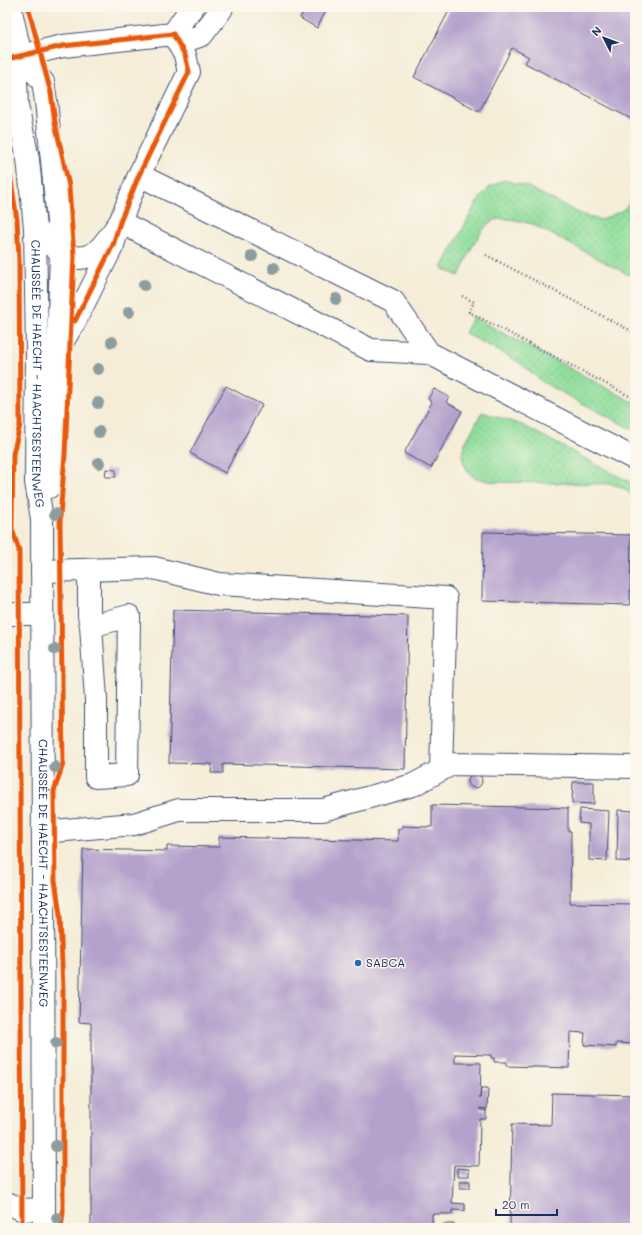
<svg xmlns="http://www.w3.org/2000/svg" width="642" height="1235" viewBox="0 0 642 1235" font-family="Mali,sans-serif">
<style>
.grass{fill:url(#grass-dots);stroke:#56867d}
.building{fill:#b5a2cc}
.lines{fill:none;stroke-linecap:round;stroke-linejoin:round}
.minor-casing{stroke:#3c4c70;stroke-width:24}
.major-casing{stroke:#3c4c70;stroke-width:24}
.path{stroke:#3c4c70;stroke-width:2.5;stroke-dasharray:1 3;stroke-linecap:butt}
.minor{stroke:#fff;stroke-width:22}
.major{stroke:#fff;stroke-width:22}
.cycleway-casing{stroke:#fbf7ec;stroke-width:8}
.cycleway{stroke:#e8590c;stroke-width:5}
.tree{fill:#8d9d9e}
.poi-dot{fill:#1f6fb2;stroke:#fbf7ec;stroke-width:1.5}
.labels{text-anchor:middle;stroke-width:3;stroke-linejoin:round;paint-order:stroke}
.street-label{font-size:12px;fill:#1b2f5e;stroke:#fbf7ec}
.poi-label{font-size:12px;fill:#1b2f5e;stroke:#fbf7ec;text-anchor:start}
</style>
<defs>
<pattern id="grass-dots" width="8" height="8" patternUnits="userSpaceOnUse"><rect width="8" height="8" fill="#91de9c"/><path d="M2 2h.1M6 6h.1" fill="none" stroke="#7cbf89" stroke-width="1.8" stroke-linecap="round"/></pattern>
</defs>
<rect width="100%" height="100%" fill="#fbf7ec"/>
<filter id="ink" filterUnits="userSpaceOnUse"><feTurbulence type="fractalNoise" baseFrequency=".025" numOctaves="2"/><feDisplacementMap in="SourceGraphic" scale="8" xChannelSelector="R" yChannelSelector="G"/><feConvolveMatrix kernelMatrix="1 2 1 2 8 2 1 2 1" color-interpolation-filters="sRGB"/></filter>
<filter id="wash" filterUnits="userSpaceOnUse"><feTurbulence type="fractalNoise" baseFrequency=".012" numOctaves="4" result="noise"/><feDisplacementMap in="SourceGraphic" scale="16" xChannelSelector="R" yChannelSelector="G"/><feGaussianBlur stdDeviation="0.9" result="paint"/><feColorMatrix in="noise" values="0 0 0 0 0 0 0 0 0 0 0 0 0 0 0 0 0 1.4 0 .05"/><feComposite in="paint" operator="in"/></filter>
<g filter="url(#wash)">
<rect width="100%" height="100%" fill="#f5edd8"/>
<!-- grass -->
<path class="grass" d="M504,180L526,186L583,215L601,220L623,210L635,196V278L532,224C521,221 509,218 498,219C480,221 466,262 459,276L442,268L477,202L490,187Z
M473,317L635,403V431L544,383L517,361L465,333Z
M482,412L522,425L635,485V499C628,491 622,486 611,484L494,482L474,478L467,470L464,464L462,455L464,445Z"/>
<g id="blocks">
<!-- building -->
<path class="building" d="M306,7H328L317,28L300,18Z
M451,7H635V116L633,120L525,63L529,57L512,48L479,112L414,77Z
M226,386L262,405L225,473L190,453Z
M434,389L449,397L446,402L462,411L431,468L404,453L432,402L428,399Z
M106,469L116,470V477H105Z
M483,532L631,535L630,605L482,601Z
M173,610L408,616L405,769L223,764V773H211L212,764L169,763Z
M468 781a7 7 0 1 1 14 0a7 7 0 1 1-14 0Z
M573,782H594V804L572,803Z
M432,805L568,808V831H571L570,903L635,904V1044L616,1043V1047L584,1045L585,1033L570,1032L569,1068L507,1066V1062H494V1058H491V1055L455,1054V1063H481L480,1099L481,1088H488L487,1109L480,1108V1110H486V1119H480L479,1166L454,1165L452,1203L465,1204V1211L452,1210V1214H432V1228H91V1023L79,1022L83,849L167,851V846L219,847V837L398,841V829H402V826L432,827Z
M580,809L609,811L607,861L589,860V824L579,823Z
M618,810L635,811L634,862L617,861Z
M7,1026H10L9,1081H7Z
M552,1093L635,1095V1228H510L512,1124L551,1125Z
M457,1168L469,1169V1176H457Z
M460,1181H470V1188H460Z
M443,1224H454V1228H443Z"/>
</g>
</g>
<g filter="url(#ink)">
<use href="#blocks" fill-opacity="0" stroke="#3c4c70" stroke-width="1"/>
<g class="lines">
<!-- minor casing -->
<g class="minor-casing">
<path id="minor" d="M173,34L186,15L193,7
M21,56L63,46L173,34L191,39L202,35L221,10L222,7
M139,175L393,301L429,353
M35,228C49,244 75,270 97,251C106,243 113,231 120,222L371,350L429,353L635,459
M58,349L75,321L113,245L120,222L139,175L189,72L185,55L173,34
M89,570V616L91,626L96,699V777L127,775L129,616L91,626
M42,571L154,568L219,584L446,598L441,770
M7,614H42
M43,832L134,824L179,810H323L413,785L452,764L635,767
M7,1203L23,1210L44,1209"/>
</g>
<!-- major casing -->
<g class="major-casing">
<g id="major">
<path id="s1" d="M10,7L21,56L16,81L17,106L28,159L35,228L37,351L36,482L42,519L44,1228"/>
<path d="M21,56L43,82L46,101L61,252L58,349L52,455L49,487"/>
</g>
</g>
<!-- path -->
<path class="path" d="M486,255L635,333
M462,296L474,302L469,312L635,399
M7,450L15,454"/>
<!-- minor -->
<use href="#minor" class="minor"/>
<!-- major -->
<use href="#major" class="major"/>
<!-- cycleway casing -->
<g class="cycleway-casing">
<path id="cycleway" d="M28,7L51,93L55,122L69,186L74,256L65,455L60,517L63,764L54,791L55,880L60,915L63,989V1213L61,1228
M7,59L63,46L173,34L185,55L189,72L139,175L120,222L113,245L75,321
M7,155L17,220L19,259L20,425L13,454L12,529L19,550L22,1228"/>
</g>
<!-- cycleway -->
<use href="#cycleway" class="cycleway"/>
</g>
<!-- trees -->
<g class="tree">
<circle cx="252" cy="256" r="6"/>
<circle cx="274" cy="268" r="6"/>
<circle cx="144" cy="285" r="6"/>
<circle cx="336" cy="299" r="6"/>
<circle cx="129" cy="312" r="6"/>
<circle cx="112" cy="342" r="6"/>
<circle cx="98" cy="369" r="6"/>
<circle cx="98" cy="403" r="6"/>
<circle cx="99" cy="432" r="6"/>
<circle cx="99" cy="463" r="6"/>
<circle cx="55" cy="514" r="6"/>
<circle cx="55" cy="649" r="6"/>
<circle cx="55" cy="767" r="6"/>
<circle cx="56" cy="1043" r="6"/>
<circle cx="56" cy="1146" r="6"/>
<circle cx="57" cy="1218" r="6"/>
</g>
</g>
<!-- markers -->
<circle class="poi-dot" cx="358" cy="963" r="4"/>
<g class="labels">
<!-- street labels -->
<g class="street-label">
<text dy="4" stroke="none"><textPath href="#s1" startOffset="370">CHAUSSÉE DE HAECHT - HAACHTSESTEENWEG</textPath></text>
<text dy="4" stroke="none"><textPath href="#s1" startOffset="870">CHAUSSÉE DE HAECHT - HAACHTSESTEENWEG</textPath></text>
</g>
<!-- poi labels -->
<g class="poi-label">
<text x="366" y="967">SABCA</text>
</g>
</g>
<!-- margin -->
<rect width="642" height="1235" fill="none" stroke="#fbf7ec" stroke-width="24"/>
<!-- north arrow -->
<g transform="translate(604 38) rotate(312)" stroke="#fbf7ec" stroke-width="3" paint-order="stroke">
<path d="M0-3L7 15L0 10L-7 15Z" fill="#1b2f5e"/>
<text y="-6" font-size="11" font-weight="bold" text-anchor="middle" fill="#1b2f5e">N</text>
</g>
<!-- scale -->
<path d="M496 1209v6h61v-6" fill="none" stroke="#1b2f5e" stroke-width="2"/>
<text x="502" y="1209" font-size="12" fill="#1b2f5e" stroke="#fbf7ec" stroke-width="3" paint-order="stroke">20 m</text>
</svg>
